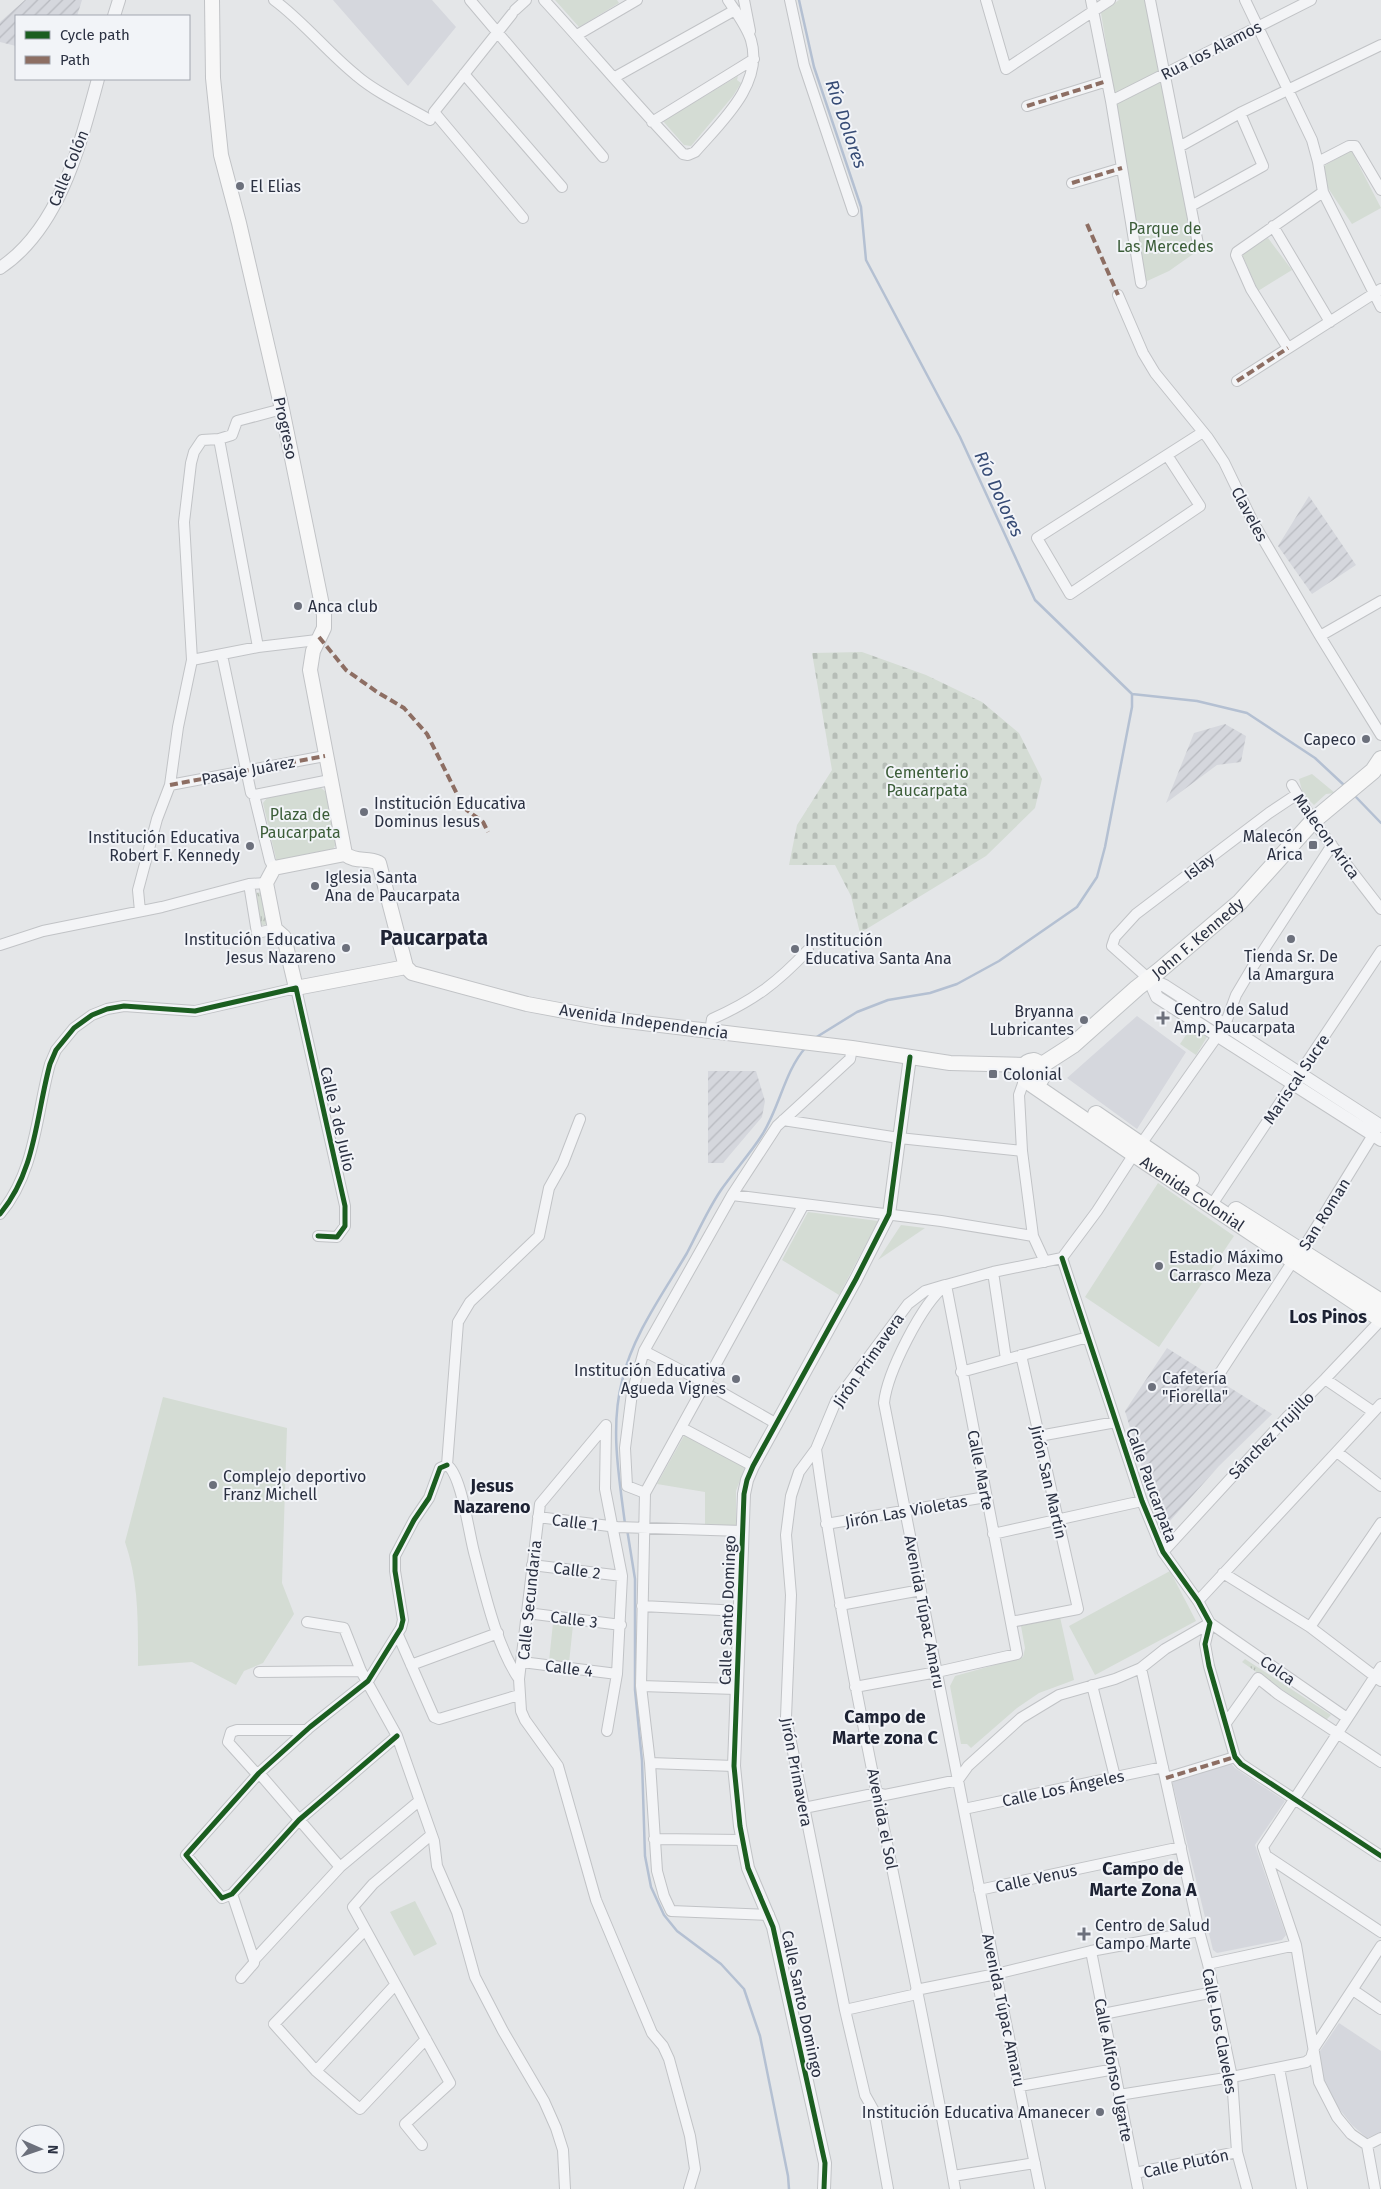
<svg xmlns="http://www.w3.org/2000/svg" width="1381" height="2189" viewBox="0 0 1381 2189" font-family="'Fira Sans',sans-serif">
<style>
.built{fill:#d5d7dd}
.industrial{fill:url(#industrial-furrows)}
.grass{fill:url(#grass-tufts)}
.cemetery{fill:url(#cemetery-stones)}
.park{fill:#d4dcd4}
.lines{fill:none;stroke-linecap:round;stroke-linejoin:round}
.stream{stroke:#b4c0d2;stroke-width:2.5}
.minor-casing{stroke:#c1c3c6;stroke-width:12}
.tertiary-casing{stroke:#c1c3c6;stroke-width:14}
.secondary-casing{stroke:#c1c3c6;stroke-width:16}
.primary-casing{stroke:#c0c3c6;stroke-width:18}
.minor{stroke:#f3f4f6;stroke-width:10}
.tertiary{stroke:#f3f4f6;stroke-width:12}
.secondary{stroke:#f7f7f7;stroke-width:14}
.primary{stroke:#f7f7f7;stroke-width:16}
.quiet{stroke:#8d6e63;stroke-width:4;stroke-dasharray:8 4;stroke-linecap:butt}
.cycleway-casing{stroke:#f2f4f8;stroke-width:8}
.cycleway{stroke:#1b5e20;stroke-width:5}
.poi-dot{fill:#6c707c;stroke:#f2f4f8;stroke-width:2}
.labels{text-anchor:middle;stroke-width:4;stroke-linejoin:round;paint-order:stroke}
.street-label{font-size:16px;fill:#2b3142;stroke:#f2f4f8}
.poi-label{font-size:16px;fill:#2b3142;stroke:#f2f4f8;text-anchor:start}
.park-label{font-size:16px;fill:#3b5d38;stroke:#f2f4f8}
.water-label{font-size:18px;font-style:italic;fill:#364b75;stroke:#f2f4f8}
.neighbourhood-label{font-size:18px;font-weight:bold;fill:#1d2233;stroke:#f2f4f8}
.district-label{font-size:21px;font-weight:bold;fill:#1d2233;stroke:#f2f4f8}
</style>
<defs>
<pattern id="industrial-furrows" width="10" height="10" patternUnits="userSpaceOnUse" patternTransform="scale(1.25)"><rect width="10" height="10" fill="#d5d7dd"/><path d="M-1 1l2-2M0 10L10 0M9 11l2-2" fill="none" stroke="#b7b9bf"/></pattern>
<pattern id="grass-tufts" width="24" height="20" patternUnits="userSpaceOnUse" patternTransform="scale(1.25)"><rect width="24" height="20" fill="#d4dcd4"/><path d="M3 7l-1-3M5 7V3M7 7l1-3M15 17l-1-3M17 17v-4M19 17l1-3" fill="none" stroke="#b6bdb7"/></pattern>
<pattern id="cemetery-stones" width="16" height="16" patternUnits="userSpaceOnUse" patternTransform="scale(1.25)"><rect width="16" height="16" fill="#d4dcd4"/><path d="M2 7V4a2 2 0 0 1 4 0v3zM10 15v-3a2 2 0 0 1 4 0v3z" fill="#b6bdb7"/></pattern>
</defs>
<rect width="100%" height="100%" fill="#e4e6e8"/>
<!-- built -->
<path class="built" d="M333,0H432L456,27L408,86Z
M1137,1016L1186,1052L1137,1129L1067,1078Z
M1229,1761L1235,1768L1285,1801L1255,1845L1286,1935L1282,1940L1217,1953L1213,1950L1171,1777Z
M1339,2023L1381,2051V2133L1367,2138L1352,2125L1337,2106L1322,2078L1320,2051Z"/>
<!-- industrial -->
<path class="industrial" d="M25,0H82L77,16H16V46L0,42V22Z
M1309,496L1356,565L1312,594L1278,546Z
M1225,724L1246,736L1241,762L1217,765L1166,803L1194,733Z
M708,1071H756L765,1101L762,1117L723,1163H708Z
M1167,1348L1272,1414L1219,1466L1161,1531L1125,1411Z"/>
<!-- grass -->
<path class="grass" d="M263,892L268,924L260,926L255,893Z
M1245,1659L1331,1715L1326,1720L1242,1662Z"/>
<!-- cemetery -->
<path class="cemetery" d="M862,652L926,675L982,702L1019,733L1042,779L1035,808L986,856L860,933L851,896L835,865H789L797,825L832,770L812,653Z"/>
<!-- park -->
<path class="park" d="M555,0H617L619,3L579,27Z
M1119,0H1148L1196,252L1169,271L1145,282L1101,13Z
M738,76L737,80L741,83L733,96L691,146L684,145L663,121Z
M1351,150L1381,208L1352,224L1328,188L1324,166Z
M1268,238L1292,270L1258,291L1242,254Z
M1312,774L1335,793L1326,794L1314,805L1303,794L1299,779Z
M320,787L326,792L336,844L332,851L277,863L263,803L267,798Z
M1192,1026L1207,1037L1196,1055L1180,1044Z
M1158,1183L1234,1236L1159,1347L1085,1297Z
M808,1212L878,1221L839,1295L782,1260Z
M901,1225L925,1228L878,1260Z
M163,1397L287,1428L282,1583L294,1614L263,1663L244,1671L236,1685L192,1662L138,1666C138,1623 139,1582 125,1542Z
M685,1434L745,1466L736,1491V1526L705,1524V1492L657,1484Z
M1170,1571L1196,1621L1095,1675L1069,1626Z
M1060,1617L1074,1680L1039,1693L1017,1708L971,1748L967,1744H961L950,1686L955,1676L1023,1657L1025,1648L1021,1626Z
M553,1623L573,1625L569,1663L549,1661Z
M415,1901L437,1944L414,1956L390,1912Z"/>
<g class="lines">
<!-- stream -->
<path class="stream" d="M799,0L814,67L861,207L866,260L960,437L1035,600L1132,694L1197,701L1247,713L1315,758L1345,786
M1354,795L1381,823
M815,1038L857,1012L888,1000L930,993L957,984L999,961L1077,907L1097,877L1105,847L1132,707V694
M625,1524C619,1476 610,1428 622,1381C632,1336 664,1292 687,1253C698,1232 708,1209 721,1190C734,1171 750,1154 762,1135C780,1107 784,1072 806,1047
M627,1529L635,1579V1690L642,1761L645,1856L651,1887L664,1915L677,1931L721,1964L744,1989L760,2036L788,2176L789,2189"/>
<!-- minor casing -->
<g class="minor-casing">
<path id="minor" d="M274,0C304,22 327,52 357,76C378,94 406,106 430,120
M470,0L603,157
M544,0C591,51 635,104 683,154L688,155L695,152C721,122 764,84 751,40C747,27 736,12 728,0
M744,0L750,31
M790,0L804,65L853,211
M986,0L1006,69L1110,0
M1091,0L1111,101L1141,283
M1150,0L1198,244
M1245,0L1312,140L1318,162L1323,192L1381,307
M515,10L526,0
M512,14L434,112L523,218
M577,35L637,0
M464,74L562,187
M615,77L735,10
M1111,101L1311,0
M1027,106L1107,81
M652,122L754,59
M1179,147L1240,113L1381,45
M1318,162L1349,146H1355L1381,190
M1072,183L1122,168
M1191,206L1263,166L1240,113
M1273,226L1330,322
M1118,295L1143,353L1155,373L1208,438L1224,462L1253,522L1320,636L1381,735
M1288,348L1251,289L1236,255L1237,252L1323,192
M1237,381L1381,289
M219,439L258,647
M1167,455L1200,506L1070,594L1037,538L1203,432
M1320,636L1381,601
M222,655L251,793L254,795L270,861L274,868
M192,660L258,647L317,640
M170,785L325,756
M1292,785L1313,821L1381,909
M254,795L330,780
M249,884L257,933L275,929
M140,911L138,890L157,819L170,785L178,727L192,660L184,522L191,463L194,452L202,440L219,439L232,435L237,421L282,409
M0,945L43,931L162,907L249,884L266,883
M1149,979L1112,946L1115,937L1136,914L1269,813L1296,795
M710,1032L712,1019C753,1001 777,983 808,950
M1025,1078L1019,1095L1022,1151L1033,1236L1045,1262
M783,1120L899,1138L1022,1151
M732,1195L941,1221L1033,1236
M1211,1206L1381,951
M0,1214C36,1171 36,1115 50,1064L56,1050L74,1028L92,1015L107,1009L124,1006L195,1011L296,988L345,1206V1226L337,1237L318,1236
M1062,1258L1142,1501L1163,1552L1198,1601L1210,1623L1205,1644L1209,1666L1235,1757L1241,1764L1381,1856
M1062,1258L1097,1211L1134,1154L1225,1025L1236,995L1252,968L1332,845
M993,1272L1006,1359
M644,1351L707,1384L777,1424
M961,1372L1088,1337
M1216,1379L1293,1261L1301,1252L1376,1130
M1325,1379L1372,1411
M606,1425L540,1504L519,1679L521,1711L525,1720L558,1766L596,1900L652,2033L663,2046L669,2059L690,2136L695,2169L689,2189
M606,1425L605,1489L622,1576L617,1674L607,1731
M682,1428L753,1466
M1039,1436L1116,1422
M816,1449C850,1698 912,1942 955,2189
M1337,1452L1381,1486
M447,1465L458,1322L470,1302L539,1236L549,1188L563,1163L580,1119
M447,1465C462,1475 469,1536 475,1556C485,1594 497,1647 519,1679
M645,1493L627,1486L625,1448L632,1393L644,1351L732,1195L777,1126L850,1059L852,1048
M538,1517L617,1527L742,1531
M826,1524L986,1497
M993,1534L1142,1501
M1163,1552L1287,1417L1325,1379L1381,1320
M532,1565L622,1576
M1223,1573L1310,1627L1381,1681
M1198,1601L1381,1404
M840,1605L921,1590
M642,1606L740,1611
M527,1613L621,1625
M307,1622L344,1628L361,1671L397,1736L434,1841L437,1866L457,1912L475,1977L503,2031L544,2101L556,2128L563,2150L565,2189
M1011,1622L1078,1609L1021,1355
M1310,1627L1381,1523
M398,1635L434,1717L439,1719L519,1695
M522,1662L617,1674
M411,1665L498,1633
M1381,1667L1263,1847L1296,1945L1319,2082L1337,2117L1351,2134L1367,2145L1381,2138
M1141,1668L1199,1931L1208,1964L1232,2077L1237,2152L1247,2189
M259,1672L361,1671
M1092,1685L1115,1777
M641,1686L736,1689
M855,1687L937,1672L1017,1654L946,1285
M1226,1723L1258,1678L1278,1694L1381,1762
M307,1730H237L231,1732L228,1742L255,1772L259,1773L340,1867
M397,1736L299,1820L232,1894L222,1898L186,1855L259,1773L310,1727L368,1681L401,1628L403,1620L395,1571V1556L414,1520L429,1498L440,1468L447,1465
M650,1763L734,1766
M1166,1778L1235,1757
M804,1808L878,1793L885,1795L958,1780L968,1766L1021,1718L1059,1695L1115,1679L1141,1668L1165,1649L1210,1623L1347,1718
M964,1809L1163,1767
M654,1839L742,1840
M1268,1857L1381,1932
M979,1890L1181,1847
M232,1894L254,1960
M769,1915L671,1911L664,1896L657,1871L650,1763L641,1686L645,1493L804,1204
M365,1930L274,2024L316,2071L360,2109L426,2039
M1091,1951L1138,2189
M1208,1964L1296,1945
M241,1978L254,1963V1960L340,1867L419,1801
M916,1990L996,1974L1091,1951L1199,1931
M1353,1990L1381,2009
M845,2010L917,1994
M1103,2014L1214,1992
M1279,2068L1302,2189
M316,2071L395,1985
M1020,2086L1115,2069
M1119,2095L1232,2077L1306,2062L1311,2058L1314,2048L1381,1946
M422,2145L405,2124L450,2083L353,1907L373,1884L431,1835
M1367,2145L1375,2189
M1135,2173L1237,2152
M953,2176L1035,2163
M888,2189L874,2111L865,2095L845,2010L786,1717L791,1595L786,1535L791,1496L799,1472L816,1449L836,1401L908,1304L925,1291L945,1285
M1040,2189L996,1974L884,1403C887,1373 922,1303 946,1285L993,1272L1062,1258"/>
</g>
<!-- tertiary casing -->
<g class="tertiary-casing">
<path id="tertiary" d="M114,16L119,0
M0,268C60,228 80,145 98,79
M1149,979L1157,997L1381,1140
M1149,979L1165,986L1381,1126
M824,2189L825,2163L773,1927L748,1868L740,1826L734,1766L744,1494L747,1480L753,1466L856,1279L889,1214L910,1057"/>
</g>
<!-- secondary casing -->
<g class="secondary-casing">
<path id="secondary" d="M212,0L213,78L221,155L239,223L282,409L324,615V628L313,651L310,670L345,854
M406,967L379,863C367,857 356,863 345,854L274,868L266,883L275,929L284,937L296,988L406,967L412,973L527,1004L602,1018L852,1048L950,1063L1025,1065"/>
</g>
<!-- primary casing -->
<g class="primary-casing">
<g id="primary">
<path id="s1" d="M1042,1065L1073,1045L1137,988L1160,970L1240,902L1313,821L1373,771L1381,759"/>
<path id="s2" d="M1031,1082L1040,1080L1044,1073L1042,1065L1034,1061C1023,1062 1020,1071 1026,1080L1134,1154L1381,1319"/>
<path d="M1096,1114L1191,1179"/>
<path d="M1236,1210L1381,1302"/>
</g>
</g>
<!-- minor -->
<use href="#minor" class="minor"/>
<!-- tertiary -->
<use href="#tertiary" class="tertiary"/>
<!-- secondary -->
<use href="#secondary" class="secondary"/>
<!-- primary -->
<use href="#primary" class="primary"/>
<!-- quiet -->
<path class="quiet" d="M1027,106L1107,81
M1072,183L1122,168
M1087,224L1118,295
M1237,381L1288,348
M319,637L346,670L377,692L404,708L427,734L464,808L483,822L488,832
M170,785L325,756
M1166,1778L1235,1757"/>
<!-- cycleway casing -->
<g class="cycleway-casing">
<path id="cycleway" d="M0,1214C36,1171 36,1115 50,1064L56,1050L74,1028L92,1015L107,1009L124,1006L195,1011L296,988L345,1206V1226L337,1237L318,1236
M1062,1258L1142,1501L1163,1552L1198,1601L1210,1623L1205,1644L1209,1666L1235,1757L1241,1764L1381,1856
M397,1736L299,1820L232,1894L222,1898L186,1855L259,1773L310,1727L368,1681L401,1628L403,1620L395,1571V1556L414,1520L429,1498L440,1468L447,1465
M824,2189L825,2163L773,1927L748,1868L740,1826L734,1766L744,1494L747,1480L753,1466L856,1279L889,1214L910,1057"/>
</g>
<!-- cycleway -->
<use href="#cycleway" class="cycleway"/>
</g>
<!-- markers -->
<g class="poi-dot">
<circle cx="240" cy="186" r="5"/>
<circle cx="298" cy="606" r="5"/>
<circle cx="1366" cy="739" r="5"/>
<circle cx="364" cy="812" r="5"/>
<rect x="1308" y="840" width="10" height="10" rx="2.5"/>
<circle cx="250" cy="846" r="5"/>
<circle cx="315" cy="886" r="5"/>
<circle cx="1291" cy="939" r="5"/>
<circle cx="346" cy="948" r="5"/>
<circle cx="795" cy="949" r="5"/>
<path d="M1160.5 1010.5h5v5h5v5h-5v5h-5v-5h-5v-5h5z"/>
<circle cx="1084" cy="1020" r="5"/>
<rect x="988" y="1069" width="10" height="10" rx="2.5"/>
<circle cx="1159" cy="1266" r="5"/>
<circle cx="736" cy="1379" r="5"/>
<circle cx="1152" cy="1387" r="5"/>
<circle cx="213" cy="1485" r="5"/>
<path d="M1081.5 1926.5h5v5h5v5h-5v5h-5v-5h-5v-5h5z"/>
<circle cx="1100" cy="2112" r="5"/>
</g>
<g class="labels">
<!-- street labels -->
<g class="street-label">
<text transform="translate(1211 50) rotate(-27)" y="6">Rua los Alamos</text>
<text transform="translate(68 168) rotate(-68)" y="6">Calle Colón</text>
<text transform="translate(286 428) rotate(78)" y="6">Progreso</text>
<text transform="translate(1250 514) rotate(62)" y="6">Claveles</text>
<text transform="translate(248 770) rotate(-11)" y="6">Pasaje Juárez</text>
<text transform="translate(1327 836) rotate(54)" y="6">Malecon Arica</text>
<text transform="translate(1199 866) rotate(-37)" y="6">Islay</text>
<text dy="6" stroke="none"><textPath href="#s1" startOffset="201">John F. Kennedy</textPath></text>
<text transform="translate(644 1021) rotate(8)" y="6">Avenida Independencia</text>
<text transform="translate(1296 1079) rotate(-56)" y="6">Mariscal Sucre</text>
<text transform="translate(338 1119) rotate(77)" y="6">Calle 3 de Julio</text>
<text dy="6" stroke="none"><textPath href="#s2" startOffset="262">Avenida Colonial</textPath></text>
<text transform="translate(1324 1214) rotate(-58)" y="6">San Roman</text>
<text transform="translate(868 1360) rotate(-55)" y="6">Jirón Primavera</text>
<text transform="translate(1271 1435) rotate(-46)" y="6">Sánchez Trujillo</text>
<text transform="translate(981 1470) rotate(79)" y="6">Calle Marte</text>
<text transform="translate(1049 1482) rotate(77)" y="6">Jirón San Martín</text>
<text transform="translate(1152 1485) rotate(70)" y="6">Calle Paucarpata</text>
<text transform="translate(906 1511) rotate(-10)" y="6">Jirón Las Violetas</text>
<text transform="translate(575 1522) rotate(7)" y="6">Calle 1</text>
<text transform="translate(577 1570) rotate(7)" y="6">Calle 2</text>
<text transform="translate(529 1600) rotate(-84)" y="6">Calle Secundaria</text>
<text transform="translate(727 1610) rotate(-88)" y="6">Calle Santo Domingo</text>
<text transform="translate(925 1612) rotate(79)" y="6">Avenida Túpac Amaru</text>
<text transform="translate(574 1619) rotate(7)" y="6">Calle 3</text>
<text transform="translate(569 1668) rotate(7)" y="6">Calle 4</text>
<text transform="translate(1278 1670) rotate(35)" y="6">Colca</text>
<text transform="translate(797 1772) rotate(79)" y="6">Jirón Primavera</text>
<text transform="translate(1063 1788) rotate(-12)" y="6">Calle Los Ángeles</text>
<text transform="translate(883 1819) rotate(79)" y="6">Avenida el Sol</text>
<text transform="translate(1036 1878) rotate(-12)" y="6">Calle Venus</text>
<text transform="translate(803 2004) rotate(78)" y="6">Calle Santo Domingo</text>
<text transform="translate(1004 2010) rotate(78)" y="6">Avenida Túpac Amaru</text>
<text transform="translate(1220 2031) rotate(79)" y="6">Calle Los Claveles</text>
<text transform="translate(1114 2070) rotate(79)" y="6">Calle Alfonso Ugarte</text>
<text transform="translate(1186 2163) rotate(-12)" y="6">Calle Plutón</text>
</g>
<!-- poi labels -->
<g class="poi-label">
<text x="250" y="192">El Elias</text>
<text x="308" y="612">Anca club</text>
<text x="1356" y="745" text-anchor="end">Capeco</text>
<text x="374" y="809">Institución Educativa<tspan x="374" dy="18">Dominus Iesus</tspan></text>
<text x="1303" y="842" text-anchor="end">Malecón<tspan x="1303" dy="18">Arica</tspan></text>
<text x="240" y="843" text-anchor="end">Institución Educativa<tspan x="240" dy="18">Robert F. Kennedy</tspan></text>
<text x="325" y="883">Iglesia Santa<tspan x="325" dy="18">Ana de Paucarpata</tspan></text>
<text x="336" y="945" text-anchor="end">Institución Educativa<tspan x="336" dy="18">Jesus Nazareno</tspan></text>
<text x="805" y="946">Institución<tspan x="805" dy="18">Educativa Santa Ana</tspan></text>
<text x="1291" y="962" text-anchor="middle">Tienda Sr. De<tspan x="1291" dy="18">la Amargura</tspan></text>
<text x="1174" y="1015">Centro de Salud<tspan x="1174" dy="18">Amp. Paucarpata</tspan></text>
<text x="1074" y="1017" text-anchor="end">Bryanna<tspan x="1074" dy="18">Lubricantes</tspan></text>
<text x="1003" y="1080">Colonial</text>
<text x="1169" y="1263">Estadio Máximo<tspan x="1169" dy="18">Carrasco Meza</tspan></text>
<text x="726" y="1376" text-anchor="end">Institución Educativa<tspan x="726" dy="18">Agueda Vignes</tspan></text>
<text x="1162" y="1384">Cafetería<tspan x="1162" dy="18">"Fiorella"</tspan></text>
<text x="223" y="1482">Complejo deportivo<tspan x="223" dy="18">Franz Michell</tspan></text>
<text x="1095" y="1931">Centro de Salud<tspan x="1095" dy="18">Campo Marte</tspan></text>
<text x="1090" y="2118" text-anchor="end">Institución Educativa Amanecer</text>
</g>
<!-- park labels -->
<g class="park-label">
<text x="1165" y="234">Parque de<tspan x="1165" dy="18">Las Mercedes</tspan></text>
<text x="927" y="778">Cementerio<tspan x="927" dy="18">Paucarpata</tspan></text>
<text x="300" y="820">Plaza de<tspan x="300" dy="18">Paucarpata</tspan></text>
</g>
<!-- water labels -->
<g class="water-label">
<text transform="translate(846 124) rotate(71)" y="6">Río Dolores</text>
<text transform="translate(999 494) rotate(65)" y="6">Río Dolores</text>
</g>
<!-- neighbourhood labels -->
<g class="neighbourhood-label">
<text x="1328" y="1323">Los Pinos</text>
<text x="492" y="1492">Jesus<tspan x="492" dy="21">Nazareno</tspan></text>
<text x="885" y="1723">Campo de<tspan x="885" dy="21">Marte zona C</tspan></text>
<text x="1143" y="1875">Campo de<tspan x="1143" dy="21">Marte Zona A</tspan></text>
</g>
<!-- district labels -->
<g class="district-label">
<text x="434" y="945">Paucarpata</text>
</g>
</g>
<!-- legend -->
<rect x="15" y="15" width="175" height="65" fill="#f2f4f8" stroke="#a2a6af"/>
<rect x="25" y="31" width="25" height="8" fill="#1b5e20" stroke="#a2a6af"/>
<text x="60" y="40" font-size="15" fill="#2b3142">Cycle path</text>
<rect x="25" y="56" width="25" height="8" fill="#8d6e63" stroke="#a2a6af"/>
<text x="60" y="65" font-size="15" fill="#2b3142">Path</text>
<!-- north arrow -->
<g transform="translate(40 2149) rotate(92)"><circle r="24" fill="#f2f4f8" stroke="#a2a6af"/>
<path d="M0-4L9 19L0 12L-9 19Z" fill="#6c707c"/>
<text y="-8" font-size="14" font-weight="bold" text-anchor="middle" fill="#2b3142">N</text>
</g>
</svg>
